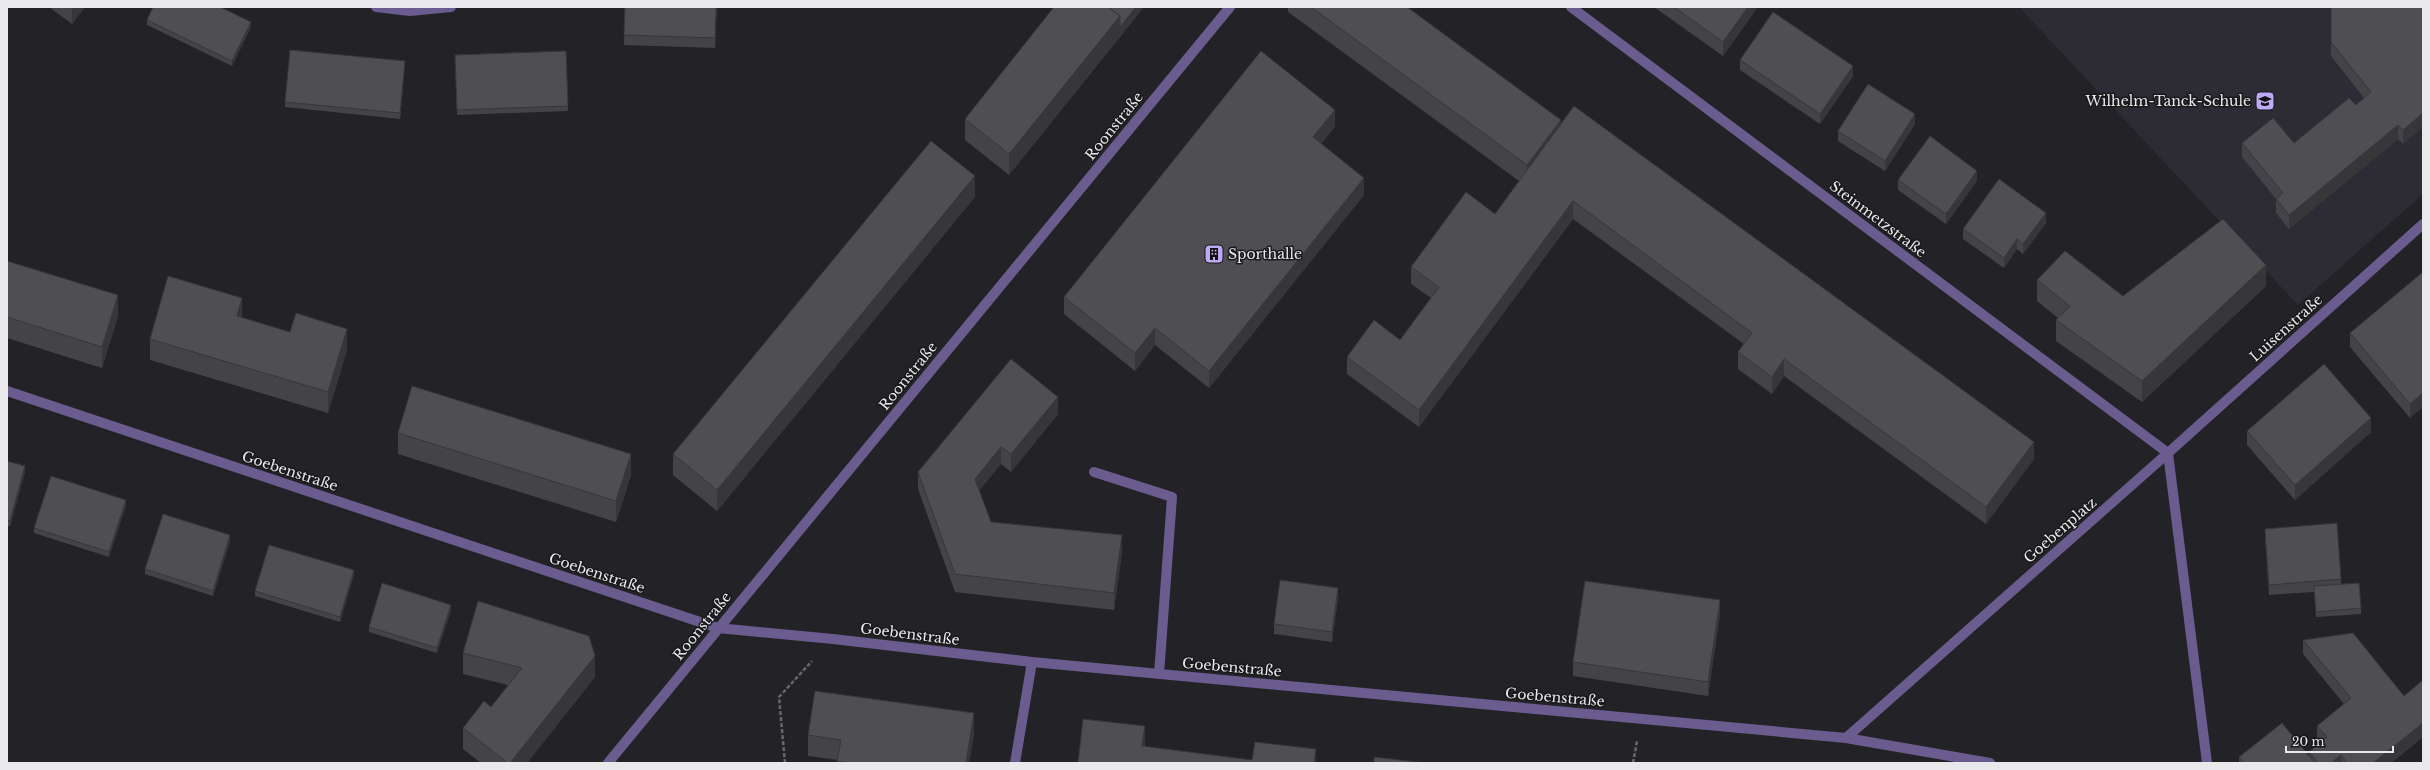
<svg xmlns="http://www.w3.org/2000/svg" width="2430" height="770" viewBox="0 0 2430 770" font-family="'Libre Baskerville',serif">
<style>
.built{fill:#2d2b34}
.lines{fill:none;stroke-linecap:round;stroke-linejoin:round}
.path{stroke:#68676b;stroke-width:2.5;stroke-dasharray:4 2;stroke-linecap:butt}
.minor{stroke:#6a5c8e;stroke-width:10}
.wall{fill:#444347}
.shaded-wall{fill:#373739}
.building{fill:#4f4e52;stroke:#373739}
.labels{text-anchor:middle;stroke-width:3;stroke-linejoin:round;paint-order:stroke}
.poi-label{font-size:14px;fill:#e9e8eb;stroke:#19191c;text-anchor:end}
.street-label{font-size:14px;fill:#e9e8eb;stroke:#19191c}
</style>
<rect width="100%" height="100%" fill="#232226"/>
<!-- built -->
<path class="built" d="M2019,7H2423V194L2298,305Z"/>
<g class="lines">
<!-- path -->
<path class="path" d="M785,763L779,697L812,661
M1633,763L1637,741"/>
<!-- minor -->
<path class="minor" d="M376,7L410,11L451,7
M1571,7L2168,453L2423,224
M7,391L718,628L833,639L1032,662L1846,738
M1094,472L1172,497L1159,674
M608,763L1230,7
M1015,763L1032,662
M1990,763L1846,738L2168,453L2207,763"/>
</g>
<!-- wall -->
<path class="wall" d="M49,7H85L72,24Z
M625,7H717L715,48L624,45Z
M1054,7H1144L1009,175L965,140V119Z
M1288,7H1407L1561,123L2034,459L1986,524L1784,376L1772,394L1738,369V352L1744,344L1573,219L1419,427L1347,374V357L1400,340L1431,298L1411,284V267L1495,214L1519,181L1288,12Z
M1654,7H1757V8L1723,56Z
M2331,7H2423V127L2403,144L2398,139L2289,229L2276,213V199L2242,157V143H2294L2356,105L2364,98L2331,56Z
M147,20L251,27L232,66L147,25Z
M566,51L568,111L457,115L455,55Z
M1740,60L1853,76L1820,124L1740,70Z
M405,66L400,119L285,107V102Z
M1915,124L1885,171L1838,141V131Z
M1335,127L1321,143L1364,195L1209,388L1155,345L1135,371L1064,314V297Z
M1898,180L1977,181L1946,224L1898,190Z
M975,197L717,511L673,475V454Z
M2046,223L2023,254L2017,249L2004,268L1963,239V229Z
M7,261L118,316L102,368L7,338Z
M2423,272L2410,418L2350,347V333Z
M2037,280L2123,296L2266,286L2142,402L2056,341V320L2058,318L2037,301Z
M242,318L347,350L328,413L150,360V339Z
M1058,414L1011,472L1001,464L979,490L991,522L1122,552L1114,610L955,592L918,489V472Z
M2247,431L2371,432L2295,500L2247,445Z
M398,433L631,475L616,522L398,454Z
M7,461L25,472L10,526H7Z
M126,505L109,557L34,533V528Z
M2265,529L2341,579V584L2361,608V614L2316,617L2314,592L2269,595L2265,539Z
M230,541L213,596L145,574V569Z
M354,575L340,622L255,596V591Z
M1338,598L1332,642L1274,634V624Z
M451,610L437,653L369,632V627Z
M1720,614L1708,696L1573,676V662Z
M2303,640L2423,737L2391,763H2239V757L2309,756V752L2320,743L2317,740V726L2344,704L2303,654Z
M463,653L595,677L527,763H481L463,749V728L491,707L508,685L463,674Z
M974,734L969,763H837L838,760L808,756V735Z"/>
<!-- shaded-wall -->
<path class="shaded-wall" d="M72,7H85L72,24Z
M1136,7H1144L1009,175V154L1120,16Z
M1748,7H1757V8L1723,56V42Z
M251,22V27L232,66V61Z
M405,61V66L400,119V113Z
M1853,66V76L1820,124V114Z
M1335,110V127L1313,154V137Z
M2423,113V127L2403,144V130Z
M1915,114V124L1885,171V161Z
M1561,120V141L1527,186V165Z
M2398,125V139L2289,229V215Z
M1977,171V181L1946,224V214Z
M975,176V197L717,511V490Z
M1364,178V195L1209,388V371Z
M1573,201V219L1419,427V410Z
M2046,213V223L2023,254V244Z
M2017,239V249L2004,268V258Z
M2266,265V286L2142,402V381Z
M118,295V316L102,368V347Z
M242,298V319L237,316Z
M1155,328V345L1135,371V353Z
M347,329V350L328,413V392Z
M1784,359V376L1772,394V377Z
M2423,393V407L2410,418V404Z
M1058,397V414L1011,472V454Z
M2371,418V432L2295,500V485Z
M2034,442V459L1986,524V507Z
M1001,447V464L975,496V479Z
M631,454V475L616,522V501Z
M25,466V472L10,526V521Z
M126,500V505L109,557V552Z
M230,535V541L213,596V591Z
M1122,535V552L1114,610V593Z
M354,570V575L340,622V617Z
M1338,588V598L1332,642V632Z
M1720,600V614L1708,696V682Z
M451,605V610L437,653V648Z
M595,656V677L527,763H510Z
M974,713V734L969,763H966Z
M2423,723V737L2391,763H2373Z
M1145,726V747L1142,746Z
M1316,749V763H1314Z
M2341,755V763H2331Z"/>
<!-- building -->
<path class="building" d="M153,7H220L251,22L232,61L147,20Z
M625,7H716L715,38L624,35Z
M1054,7H1108L1120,16L1009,154L965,119Z
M1108,7H1136L1120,27V16Z
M1311,7H1407L1561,120L1527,165Z
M1674,7H1748L1723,42Z
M2331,7H2423V113L2403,130L2398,125L2289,215L2276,199L2283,193L2242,143L2273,118L2294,143L2349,98L2356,105L2371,92L2331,42Z
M1773,12L1853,66L1820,114L1740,60Z
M290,50L405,61L400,113L285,102Z
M566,51L568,106L457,110L455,55Z
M1261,51L1335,110L1313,137L1364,178L1209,371L1155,328L1135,353L1064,297Z
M1868,84L1915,114L1885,161L1838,131Z
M1574,106L2034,442L1986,507L1784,359L1772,377L1738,352L1752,333L1573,201L1419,410L1347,357L1374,320L1400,340L1439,287L1411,267L1466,192L1495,214Z
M1930,136L1977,171L1946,214L1898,180Z
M931,141L975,176L717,490L673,454Z
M1999,179L2046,213L2023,244L2017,239L2004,258L1963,229Z
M2223,219L2266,265L2142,381L2056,320L2070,306L2037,280L2065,251L2123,296Z
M7,261L118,295L102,347L7,317Z
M2423,272V393L2410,404L2350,333Z
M168,276L242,298L237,316L290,332L296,313L347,329L328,392L150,339Z
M1011,359L1058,397L1011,454L1001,447L975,479L991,522L1122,535L1114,593L955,574L918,472Z
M2324,364L2371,418L2295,485L2247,431Z
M412,386L631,454L616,501L398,433Z
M7,461L25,466L10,521L7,520Z
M51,476L126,500L109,552L34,528Z
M163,514L230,535L213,591L145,569Z
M2337,523L2341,579L2269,585L2265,529Z
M269,545L354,570L340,617L255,591Z
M1280,580L1338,588L1332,632L1274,624Z
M1585,581L1720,600L1708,682L1573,662Z
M382,583L451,605L437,648L369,627Z
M2359,583L2361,608L2316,612L2314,586Z
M478,601L589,636L595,656L510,763H508L463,728L484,701L491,707L522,668L463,653Z
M2353,633L2404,696L2423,680V723L2373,763H2347L2341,755L2331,763H2318L2309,752L2327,737L2317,726L2351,698L2303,640Z
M815,691L974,713L966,763H849L837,761L841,740L808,735Z
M1083,719L1145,726L1142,746L1252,760L1255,742L1316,749L1314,763H1078Z
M2282,723L2315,763H2244L2239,757Z
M1374,757L1426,763H1374Z"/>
<!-- icons -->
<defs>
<g id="school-square" transform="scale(1)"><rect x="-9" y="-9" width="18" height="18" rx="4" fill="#bea9f5" stroke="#19191c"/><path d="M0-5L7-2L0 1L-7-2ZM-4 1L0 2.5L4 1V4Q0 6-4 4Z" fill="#111"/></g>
<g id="building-square" transform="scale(1)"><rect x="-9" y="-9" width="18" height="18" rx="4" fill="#bea9f5" stroke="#19191c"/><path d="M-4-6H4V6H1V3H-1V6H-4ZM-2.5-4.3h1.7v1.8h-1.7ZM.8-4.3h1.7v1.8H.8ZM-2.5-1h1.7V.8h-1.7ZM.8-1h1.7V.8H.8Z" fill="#111"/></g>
</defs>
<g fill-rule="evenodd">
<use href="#school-square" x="2265" y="101"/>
<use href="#building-square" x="1214" y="254"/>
</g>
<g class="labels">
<!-- poi labels -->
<g class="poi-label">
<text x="2251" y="106">Wilhelm-Tanck-Schule</text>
<text x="1228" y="259" text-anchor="start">Sporthalle</text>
</g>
<!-- street labels -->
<g class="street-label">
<text transform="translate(1114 126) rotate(-51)" y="5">Roonstraße</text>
<text transform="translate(1878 219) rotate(37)" y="5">Steinmetzstraße</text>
<text transform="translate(2286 328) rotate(-42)" y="5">Luisenstraße</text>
<text transform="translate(908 376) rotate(-51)" y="5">Roonstraße</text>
<text transform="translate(290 471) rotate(18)" y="5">Goebenstraße</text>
<text transform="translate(2060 530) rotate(-41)" y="5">Goebenplatz</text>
<text transform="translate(597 573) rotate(18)" y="5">Goebenstraße</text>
<text transform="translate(702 626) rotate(-51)" y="5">Roonstraße</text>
<text transform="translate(910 634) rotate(7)" y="5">Goebenstraße</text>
<text transform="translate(1232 667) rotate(5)" y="5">Goebenstraße</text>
<text transform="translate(1555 697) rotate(5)" y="5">Goebenstraße</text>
</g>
</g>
<!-- border -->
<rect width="2430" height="770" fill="none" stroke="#e9e8eb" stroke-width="16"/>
<!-- scale -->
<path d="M2286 746v6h107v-6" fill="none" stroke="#e9e8eb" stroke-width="2"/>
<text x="2292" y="746" font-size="12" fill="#e9e8eb" stroke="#19191c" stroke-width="3" paint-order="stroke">20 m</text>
</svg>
